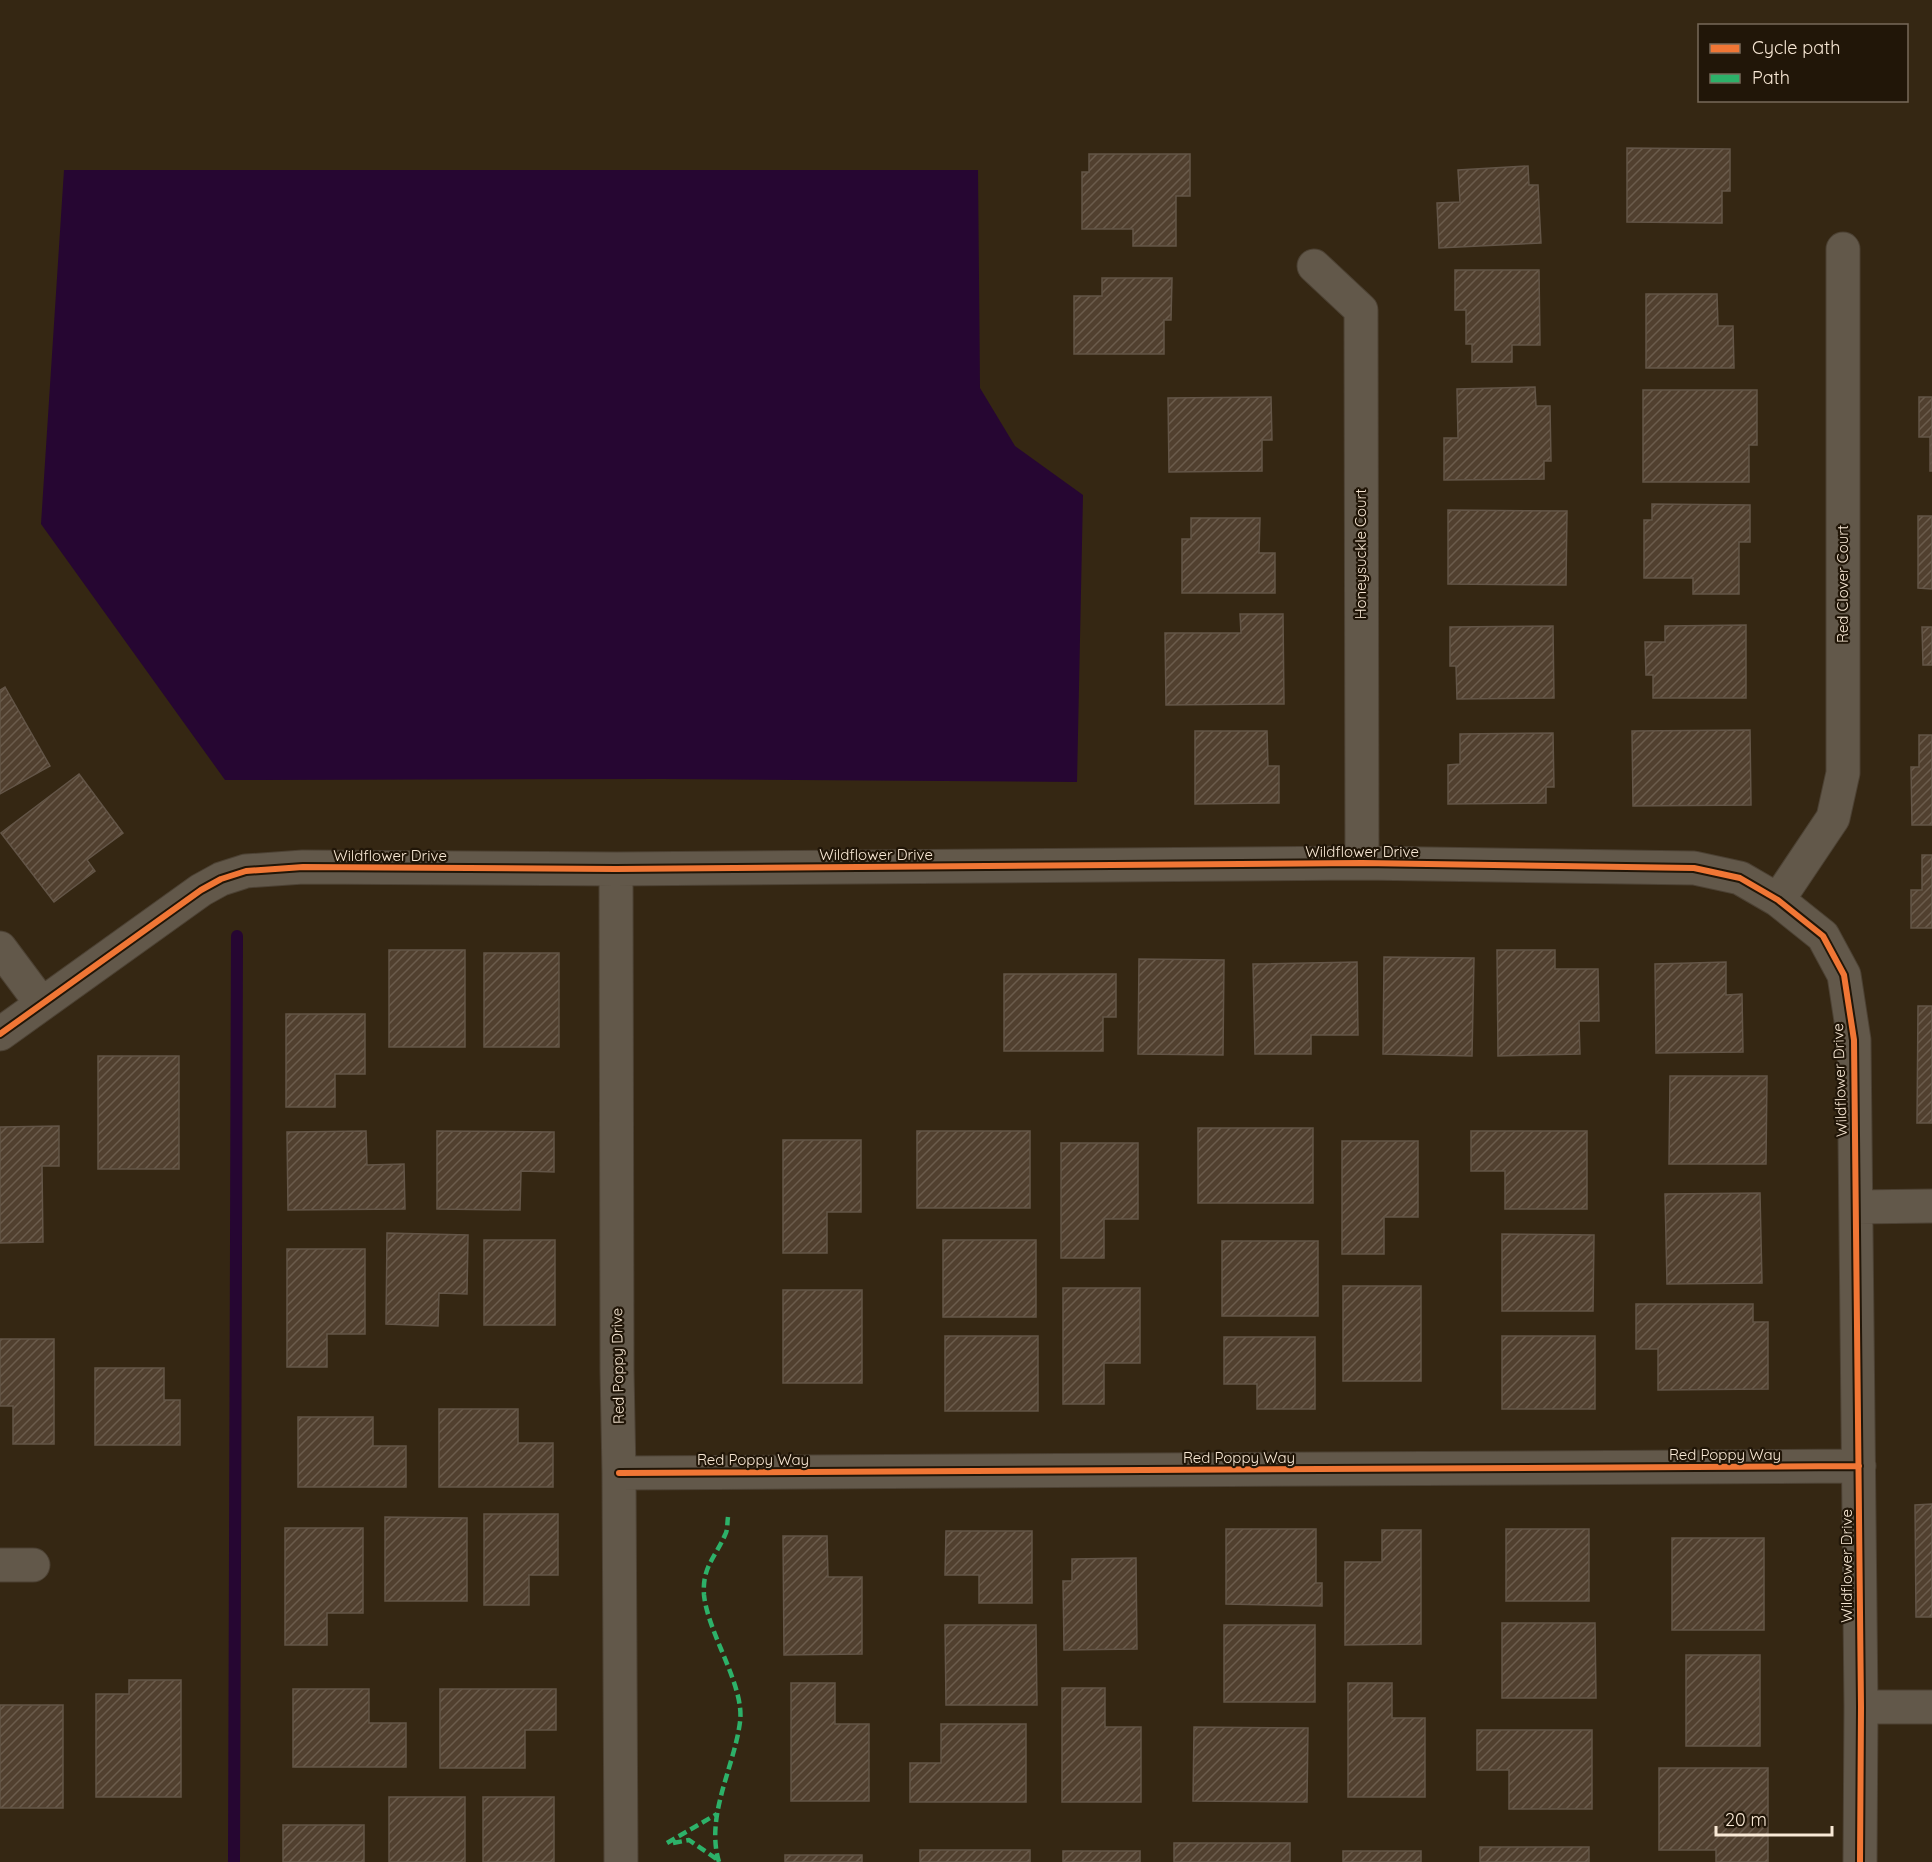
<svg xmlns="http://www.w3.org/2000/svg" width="1932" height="1862" viewBox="0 0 1932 1862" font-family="Quicksand,sans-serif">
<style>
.water{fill:#260632}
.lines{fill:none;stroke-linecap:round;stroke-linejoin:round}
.stream{stroke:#260632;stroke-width:12}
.building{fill:url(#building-hatch);stroke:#635547;stroke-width:1.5}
.minor-casing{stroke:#4c4133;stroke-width:35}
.minor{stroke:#62584a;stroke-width:33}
.quiet{stroke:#2db169;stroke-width:4.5;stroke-dasharray:9 4.5;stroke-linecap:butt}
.cycleway-casing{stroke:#211608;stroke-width:10}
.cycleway{stroke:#f07635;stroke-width:6}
.labels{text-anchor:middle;stroke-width:4.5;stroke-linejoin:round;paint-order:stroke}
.street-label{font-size:15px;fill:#f8e8d5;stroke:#211608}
</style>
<defs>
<pattern id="building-hatch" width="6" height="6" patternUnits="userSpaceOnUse" patternTransform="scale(1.5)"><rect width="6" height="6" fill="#51402f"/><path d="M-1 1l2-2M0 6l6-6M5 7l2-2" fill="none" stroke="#6b5c4c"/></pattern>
</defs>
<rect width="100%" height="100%" fill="#352713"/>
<!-- water -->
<path class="water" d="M64,170H978L980,388L1015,446L1083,495L1077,782L662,779L225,780L41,524Z"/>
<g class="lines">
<!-- stream -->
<path class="stream" d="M234,1862L237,936"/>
</g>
<!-- building -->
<path class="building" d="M1627,148L1730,149V191H1722V223L1627,222Z
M1089,154H1190V196H1176V246H1133V229H1082V172H1089Z
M1528,166L1529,185H1538L1541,243L1439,248L1437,203L1460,202L1458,170Z
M1455,270H1539L1540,345H1512V362H1472V344H1466V310H1455Z
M1102,278H1172L1171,320H1164V354H1074V296H1102Z
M1646,294H1717L1718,326H1733L1734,368H1646Z
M1535,387L1536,406H1550L1551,461H1544V479L1444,480V438H1458L1457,389Z
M1643,390H1757V445H1749V482H1643Z
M1271,397L1272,440H1262V471L1169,472L1168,398Z
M1919,397H1932V471H1930V437H1919Z
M1652,504L1750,505V542H1739V594H1693V578H1644V520H1652Z
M1448,510L1567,511L1566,585L1448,584Z
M1918,516H1932V589L1918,588Z
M1191,518H1260L1259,553H1275V593H1182V539H1191Z
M1240,614H1283L1284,704L1166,705L1165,633H1241Z
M1746,625V698H1653V675H1646L1645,642H1665V626Z
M1553,626L1554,698L1457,699L1456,666H1450V627Z
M1922,627H1932V665H1923Z
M5,687L50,766L0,794V690Z
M1750,730L1751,805L1633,806L1632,731Z
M1195,731H1267L1268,766H1279V803L1195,804Z
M1553,733L1554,787H1546V803L1448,804V765L1460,764V734Z
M1919,735H1932V825H1912L1911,767H1919Z
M79,774L123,833L87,860L95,871L54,902L1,833Z
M1922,855H1932V928H1911V890H1922Z
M389,950H465V1047H389Z
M1497,950H1555V969H1598L1599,1021H1579L1580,1054L1498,1056Z
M484,953H559V1047H484Z
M1384,957L1474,958L1472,1056L1383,1054Z
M1139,959L1224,960L1223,1055L1138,1054Z
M1357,962L1358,1035H1311V1054H1255L1253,964Z
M1726,962V995L1742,994L1743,1052L1656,1053L1655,964Z
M1004,974H1116V1017H1103V1051H1004Z
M1918,1006H1932V1123H1917Z
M286,1014H365V1074H335V1107H286Z
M98,1056H179V1169H98Z
M1670,1076H1767L1766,1164H1669Z
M59,1126V1166H42L43,1242L0,1243V1127Z
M1198,1128H1313V1203H1198Z
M366,1131L367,1165L404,1164L405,1209L288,1210L287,1132Z
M437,1131L554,1132V1172L521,1171L520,1210L437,1209Z
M917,1131H1030V1208H917Z
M1471,1131H1587V1209H1505V1171H1471Z
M783,1140H861V1212H827V1253H783Z
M1342,1141H1418V1217H1384V1254H1342Z
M1061,1143H1138V1219H1104V1258H1061Z
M1760,1193L1762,1283L1667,1284L1665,1194Z
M387,1233L468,1235L467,1294L439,1293L438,1326L386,1324Z
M1502,1234L1594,1235L1593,1311H1502Z
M484,1240H555V1325H484Z
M943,1240H1036V1317H943Z
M1222,1241H1318V1316H1222Z
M287,1249H365V1334H327V1367H287Z
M1343,1286H1421V1381H1343Z
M1063,1288H1140V1363H1104V1404H1063Z
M783,1290H862V1383H783Z
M1636,1304H1753V1322H1768V1389L1658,1390V1349H1636Z
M945,1336H1038V1411H945Z
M1502,1336H1595V1409H1502Z
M1224,1337H1315V1409H1257V1384H1224Z
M0,1339H54V1444H13V1406H0Z
M95,1368H164V1400H180V1445H95Z
M439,1409H518V1443H553V1487H439Z
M298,1417H373V1446H406V1487H298Z
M1932,1504V1617H1916L1915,1505Z
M484,1514H558V1575H529V1605H484Z
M385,1517L467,1518V1601H385Z
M285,1528H363V1613H327V1645H285Z
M1226,1529H1316V1583H1322V1606L1226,1604Z
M1506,1529H1589V1601H1506Z
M1382,1530H1421V1644L1345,1645V1562H1382Z
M946,1531H1032V1603H979V1575H945Z
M783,1536H827L828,1577H862V1654L784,1655Z
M1672,1538H1764V1630H1672Z
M1136,1558L1137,1649L1064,1650L1063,1581H1072V1559Z
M1502,1623H1595L1596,1698H1502Z
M945,1625H1036L1037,1705H946Z
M1224,1625H1315V1702H1224Z
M1686,1655H1760V1746H1686Z
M129,1680H181V1797H96V1694H129Z
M791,1683H835V1724H869V1801H791Z
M1348,1683H1392V1718H1425V1797H1348Z
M1062,1688H1105V1727H1141V1802H1062Z
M293,1689H369V1723H406V1767H293Z
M440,1689H556V1730H525V1768H440Z
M0,1705H63V1808H0Z
M941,1724H1026V1802H910V1763H941Z
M1194,1727L1308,1728L1307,1802L1193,1801Z
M1477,1730H1592V1809H1509V1770H1477Z
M1659,1768H1768V1862H1716V1850H1659Z
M389,1797H465V1862H389Z
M483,1797H554V1862H483Z
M283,1825H364V1862H283Z
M1174,1843H1290V1862H1174Z
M1480,1847H1589V1862H1480Z
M920,1850H1030V1862H920Z
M1063,1851H1140V1862H1063Z
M1343,1851H1421V1862H1343Z
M785,1855H862V1862H785Z"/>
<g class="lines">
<!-- minor casing -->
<g class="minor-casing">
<path id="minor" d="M1314,266L1361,310L1362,863
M616,869L617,1371L619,1473L621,1862
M1778,900L1833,818L1843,773V249
M0,948L41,1003
M0,1034L201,890L221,879L246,871L303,867L616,869L1362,863L1694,868L1740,878L1778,900L1823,936L1844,975L1854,1040L1861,1707L1860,1862
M1856,1207L1932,1206
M619,1473L1859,1466
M0,1565H33
M1861,1707H1932"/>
</g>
<!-- minor -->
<use href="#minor" class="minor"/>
<!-- quiet -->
<path class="quiet" d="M667,1843L717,1814
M673,1843L689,1840L718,1860
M719,1862C705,1816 734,1768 740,1722C745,1686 708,1634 704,1595C702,1567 715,1558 725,1535C728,1530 727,1523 728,1517"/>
<!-- cycleway casing -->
<g class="cycleway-casing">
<path id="cycleway" d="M0,1034L201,890L221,879L246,871L303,867L616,869L1362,863L1694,868L1740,878L1778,900L1823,936L1844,975L1854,1040L1861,1707L1860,1862
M619,1473L1859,1466"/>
</g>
<!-- cycleway -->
<use href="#cycleway" class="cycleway"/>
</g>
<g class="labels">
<!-- street labels -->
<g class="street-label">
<text transform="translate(1361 554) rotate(-90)" y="5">Honeysuckle Court</text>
<text transform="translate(1843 584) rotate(-90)" y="5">Red Clover Court</text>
<text x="1362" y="857">Wildflower Drive</text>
<text x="876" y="860">Wildflower Drive</text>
<text x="390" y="861">Wildflower Drive</text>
<text transform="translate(1840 1080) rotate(-92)" y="5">Wildflower Drive</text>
<text transform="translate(618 1366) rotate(-91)" y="5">Red Poppy Drive</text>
<text x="1725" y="1460">Red Poppy Way</text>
<text x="1239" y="1463">Red Poppy Way</text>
<text x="753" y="1465">Red Poppy Way</text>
<text transform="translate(1847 1566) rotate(-90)" y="5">Wildflower Drive</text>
</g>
</g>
<!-- legend -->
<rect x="1698" y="24" width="210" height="78" fill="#211608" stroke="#776a5a" stroke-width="1.5"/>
<rect x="1710" y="44" width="30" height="9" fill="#f07635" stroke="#776a5a" stroke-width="1.5"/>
<text x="1752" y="54" font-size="18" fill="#f8e8d5">Cycle path</text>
<rect x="1710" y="74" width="30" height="9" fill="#2db169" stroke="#776a5a" stroke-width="1.5"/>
<text x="1752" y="84" font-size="18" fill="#f8e8d5">Path</text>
<!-- scale -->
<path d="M1716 1826v9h116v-9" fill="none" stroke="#f8e8d5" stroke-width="3"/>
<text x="1725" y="1826" font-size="18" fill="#f8e8d5" stroke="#211608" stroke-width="4.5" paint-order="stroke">20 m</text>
</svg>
